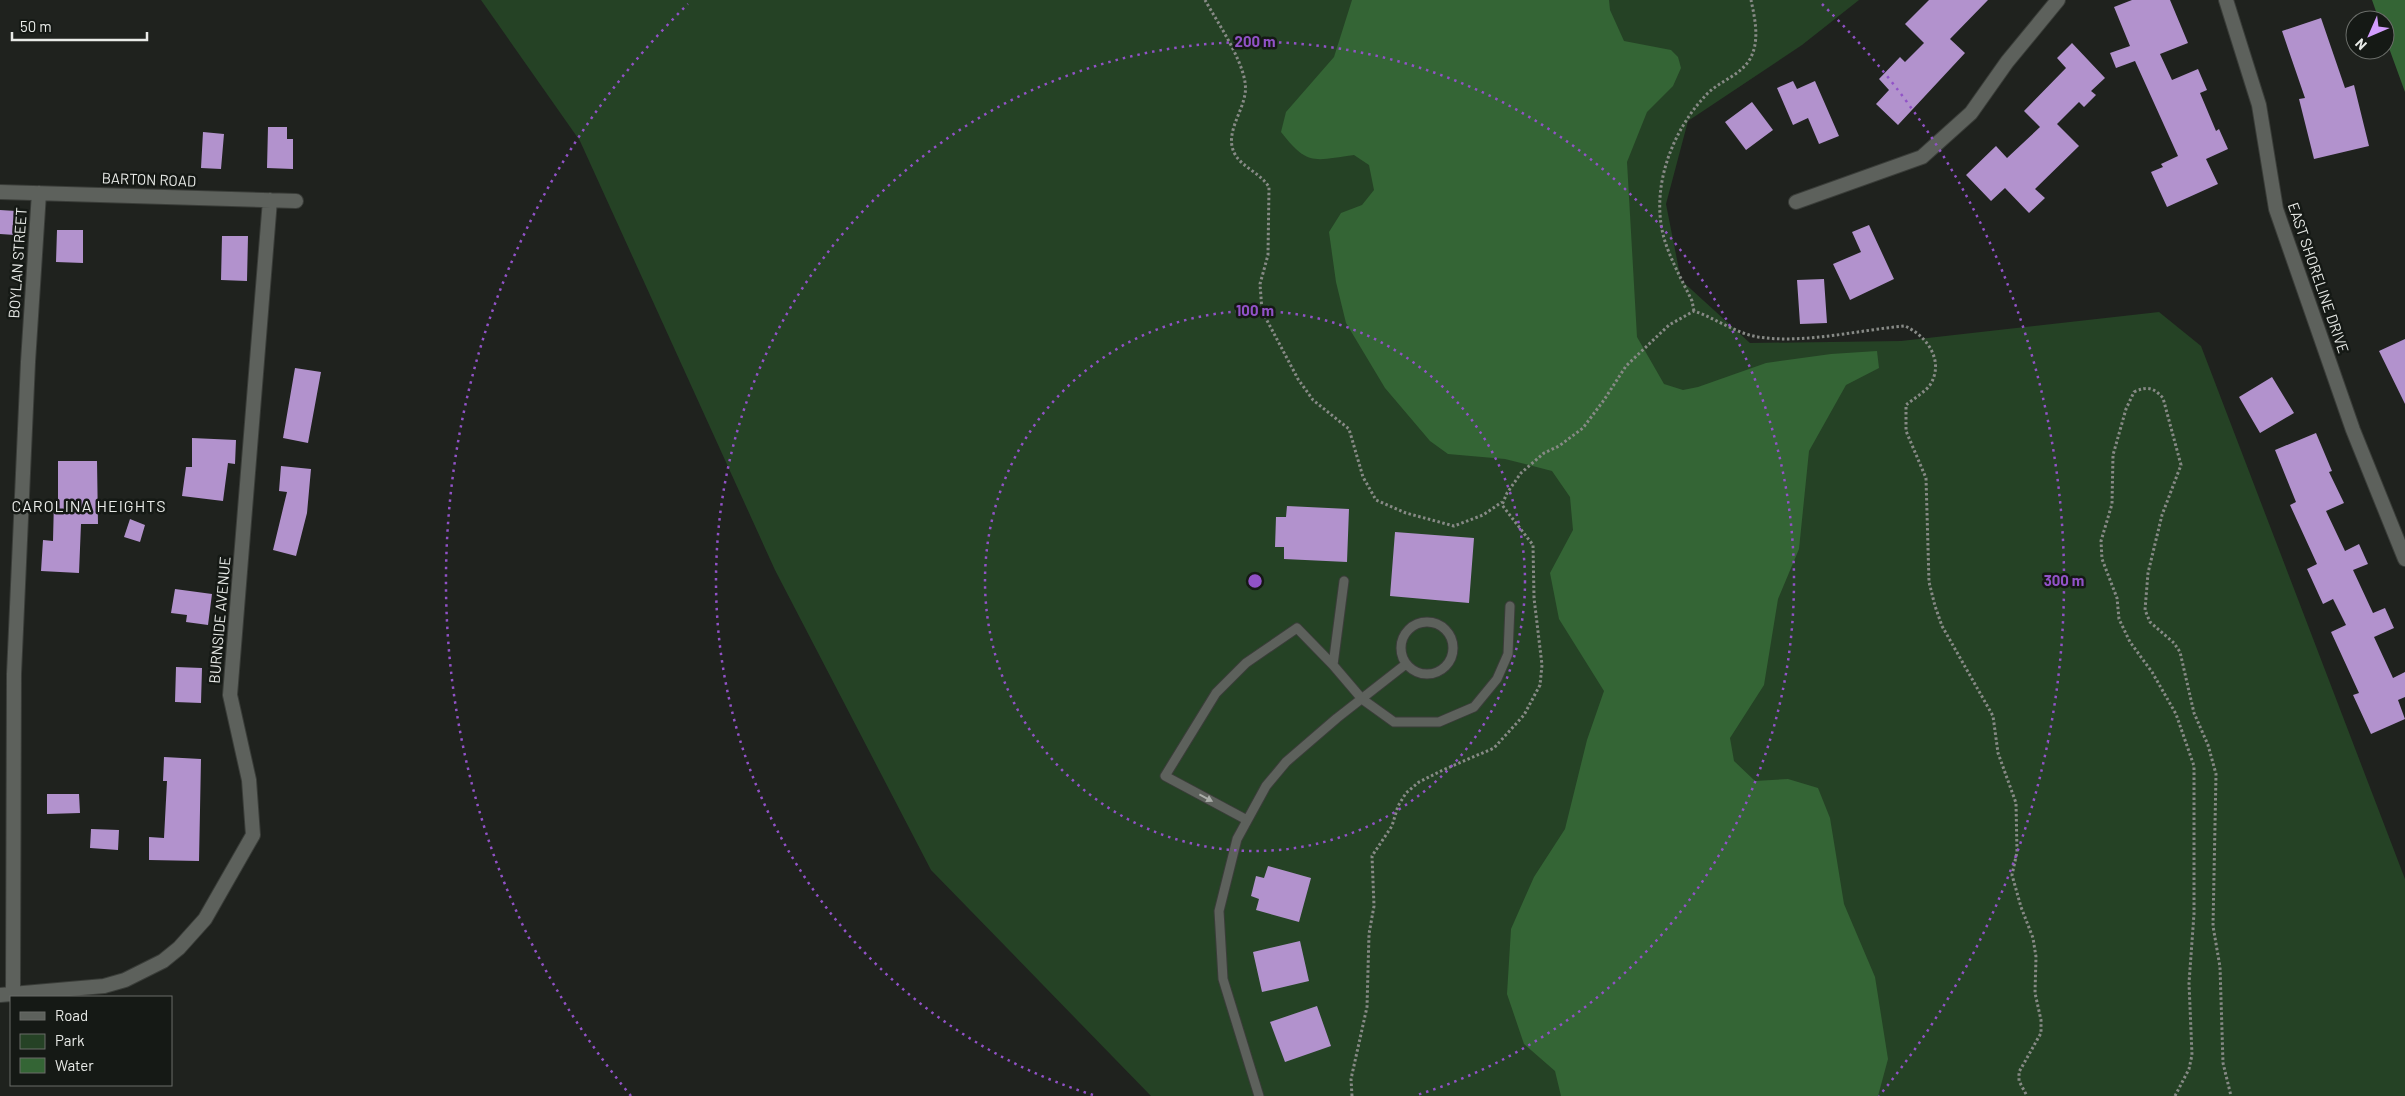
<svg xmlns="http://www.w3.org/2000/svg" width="2405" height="1096" viewBox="0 0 2405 1096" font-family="Barlow,sans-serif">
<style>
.green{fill:#254225}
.water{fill:#346535}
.building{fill:#b292cd}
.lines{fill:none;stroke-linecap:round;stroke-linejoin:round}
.service-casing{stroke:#3a3d39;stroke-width:11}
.minor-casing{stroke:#3a3d39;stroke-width:16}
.path{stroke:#878a86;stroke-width:3;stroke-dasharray:2.5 2.5;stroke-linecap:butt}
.service{stroke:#5d615c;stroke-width:9}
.minor{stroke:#5d615c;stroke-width:14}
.oneway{fill:#aaada9}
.ring{fill:none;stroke:#9152c7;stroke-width:2.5;stroke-dasharray:2.5 5}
.labels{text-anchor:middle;stroke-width:5;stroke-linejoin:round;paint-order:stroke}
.street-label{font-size:15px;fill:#e9ebe8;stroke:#151915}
.neighbourhood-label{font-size:16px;letter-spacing:1px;fill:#e9ebe8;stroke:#151915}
.centre{fill:#9152c7;stroke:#151915;stroke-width:2.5}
.ring-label{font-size:15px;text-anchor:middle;font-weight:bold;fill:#9152c7;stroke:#151915;stroke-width:5;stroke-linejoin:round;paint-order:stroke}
</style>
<rect width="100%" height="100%" fill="#1f221e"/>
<!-- green -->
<path class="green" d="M481,0H1859L1802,45L1688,121L1666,204L1681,280L1750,343L1901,341L2159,312L2201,346L2405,879V1096H1151L931,870L775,570L580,141Z"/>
<!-- water -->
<path class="water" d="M1352,0H1609L1610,10L1624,41L1671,50L1678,57L1681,68L1673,86L1647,112L1627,162L1637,337L1664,384L1683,390L1698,387L1766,363L1831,354L1877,351L1879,368L1846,385L1809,451L1799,549L1778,599L1764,685L1730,738L1734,761L1755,781L1788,779L1818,788L1830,818L1844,904L1875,977L1888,1059L1878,1096H1561L1555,1071L1524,1044L1507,994L1511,929L1534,877L1565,829L1587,740L1604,691L1559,619L1550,573L1573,530L1570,497L1552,471L1505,459L1448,454L1430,441L1385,388L1346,323L1336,282L1329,232L1341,213L1362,205L1374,190L1369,165L1354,155C1315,160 1308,167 1281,132L1286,112L1334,57Z
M2372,0H2405V92L2385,37V20H2379Z"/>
<!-- building -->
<path class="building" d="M1929,0H1988L1950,39L1965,53L1898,125L1876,104L1889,90L1879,79L1900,57L1905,62L1924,43L1905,24Z
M2132,0H2170L2188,43L2160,54L2172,80L2198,69L2207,90L2200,93L2216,131L2219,129L2228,149L2206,159L2218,184L2167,207L2151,172L2163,167L2161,164L2178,156L2135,61L2116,68L2110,53L2130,46L2114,7Z
M2321,18L2345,88L2354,85L2369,146L2314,159L2299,99L2305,98L2282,31Z
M2072,43L2105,78L2091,91L2096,95L2084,107L2079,102L2057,124L2079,146L2035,189L2045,198L2029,213L2005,188L1991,201L1966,175L1996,146L2007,158L2040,127L2024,111L2066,68L2057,58Z
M1793,81L1797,89L1815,81L1839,136L1819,144L1808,118L1793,125L1777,88Z
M1752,102L1773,130L1746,150L1725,122Z
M268,127H287V139H293V169L267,168Z
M203,132L224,134L221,169L201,168Z
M0,210L16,211L15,235L0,234Z
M1869,225L1894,279L1850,300L1833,264L1861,252L1852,232Z
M57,230H83V263L56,262Z
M222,236H248L247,281L221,280Z
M1824,279L1827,323L1800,324L1797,280Z
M2405,339V404L2379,351Z
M295,368L321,372L308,443L283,438Z
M2272,377L2294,413L2260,433L2239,397Z
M2316,433L2332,471L2329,472L2344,503L2326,511L2345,551L2359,544L2368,564L2353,570L2373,613L2385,608L2394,628L2374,637L2393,678L2405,672V697L2398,700L2405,719L2371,734L2353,695L2359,693L2331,632L2346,625L2333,599L2323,604L2307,569L2317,564L2290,505L2296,502L2275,450Z
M192,438L236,440L235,464L228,463L223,501L182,496L186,467H192Z
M58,461H97L98,524H81L79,573L41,571L43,540L53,541L54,500H58Z
M281,466L311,469L307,513L296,556L273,550L287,492L279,491Z
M1287,506L1349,509L1347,562L1284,559V547H1275L1276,517H1286Z
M130,519L145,525L140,542L124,537Z
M1395,532L1474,538L1469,603L1390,596Z
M175,589L212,594L208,625L186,622L187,615L171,613Z
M176,667L202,668L201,703L175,702Z
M164,757L201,759L199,861L149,860V837L164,838L167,781H163Z
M47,794H79L80,813L47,814Z
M91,829L119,830L118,850L90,848Z
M1268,866L1311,878L1299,922L1256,910L1259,899L1251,896L1256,876L1264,878Z
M1300,941L1309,981L1262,992L1253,952Z
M1317,1006L1331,1046L1285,1062L1270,1022Z"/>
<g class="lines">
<!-- service casing -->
<g class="service-casing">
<path id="service" d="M1401 648a26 26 0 1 1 52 0a26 26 0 1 1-52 0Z
M1333,665L1344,581
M1247,820L1165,776L1216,693L1246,663L1297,628L1333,665L1362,699L1394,722H1439L1474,707L1497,679L1508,654L1510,606
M1259,1096L1223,979L1219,911L1237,839L1266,786L1286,762L1337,718L1406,664"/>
</g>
<!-- minor casing -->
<g class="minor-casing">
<path id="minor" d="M2226,0L2259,105L2276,209L2353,430L2405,559
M0,192L296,201
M1796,202L1922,157L1971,113L2007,62L2058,0
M13,994L14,674L28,362L39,193
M0,995L104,986L125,980L163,961L179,948L205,919L253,835L249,780L230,695L270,200"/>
</g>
<!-- path -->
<path class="path" d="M1205,0C1217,22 1250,69 1245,94C1242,114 1223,136 1236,156C1243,167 1261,174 1269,187L1268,255L1260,284L1262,311L1298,379L1313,400L1349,429L1363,477L1376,500L1406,513L1454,526L1483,515L1502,502
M1694,311L1692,301C1682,280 1670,259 1664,238C1650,188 1672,131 1706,95C1719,81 1740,76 1750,59C1760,41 1755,19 1751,0
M1352,1096L1351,1079L1367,1007L1369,934L1374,906L1372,856L1392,826L1398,806L1406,793L1419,782L1443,770L1494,748L1524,715L1540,685L1542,665L1534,598L1533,545L1502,505L1507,493L1521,473L1544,453L1559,446L1583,428L1604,400L1626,366L1669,325L1694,311C1715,318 1735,333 1758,337C1805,344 1858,330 1905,326C1927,336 1945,361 1930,385C1925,392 1913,399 1906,405V431L1926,478L1929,582L1935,606L1942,626L1993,716L1998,753L2016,803L2017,852L2012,875L2021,907L2033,938L2036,957L2035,993L2041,1020V1033L2019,1072V1081L2027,1096
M2175,1096L2189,1069L2192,1055L2189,983L2194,914V766L2176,714L2152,672L2130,642L2119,619L2117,598L2102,559L2101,541L2112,504L2113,455L2126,409L2134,392C2147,386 2153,387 2163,398L2181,465L2162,515L2148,573L2145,610L2150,622L2174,643L2180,652L2194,713L2208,745L2216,774L2213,926L2220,967L2223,1063L2231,1096"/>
<!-- service -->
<use href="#service" class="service"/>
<!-- minor -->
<use href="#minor" class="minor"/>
</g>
<!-- one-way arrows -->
<defs><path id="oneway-solid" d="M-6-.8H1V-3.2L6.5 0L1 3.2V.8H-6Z" transform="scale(1.25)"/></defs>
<use class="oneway" href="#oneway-solid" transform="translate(1206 798) rotate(28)"/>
<!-- distance rings -->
<g class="ring">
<circle cx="1255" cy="581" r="270"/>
<path d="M1093 1095A539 539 0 1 1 1417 1095"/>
<path d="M631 1096A809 809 0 0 1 688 4M1822 4A809 809 0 0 1 1879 1096"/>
</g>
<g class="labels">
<!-- street labels -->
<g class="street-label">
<text transform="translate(149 180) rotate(2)" y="5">BARTON ROAD</text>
<text transform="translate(18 263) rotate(-86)" y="5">BOYLAN STREET</text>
<text transform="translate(2318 278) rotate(71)" y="5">EAST SHORELINE DRIVE</text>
<text transform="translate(220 620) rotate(-85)" y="5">BURNSIDE AVENUE</text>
</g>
<!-- neighbourhood labels -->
<g class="neighbourhood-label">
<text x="89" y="512">CAROLINA HEIGHTS</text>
</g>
</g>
<circle cx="1255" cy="581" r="8" class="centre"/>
<g class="ring-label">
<text x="1255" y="47">200 m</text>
<text x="1255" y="316">100 m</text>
<text x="2064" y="586">300 m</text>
</g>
<!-- legend -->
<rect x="10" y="996" width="162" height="90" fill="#151915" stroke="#6a6d69"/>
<rect x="20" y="1012" width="25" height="8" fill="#5d615c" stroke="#6a6d69"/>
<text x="55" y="1021" font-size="15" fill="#e9ebe8">Road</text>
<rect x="20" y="1034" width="25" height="15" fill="#254225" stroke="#6a6d69"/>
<text x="55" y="1046" font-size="15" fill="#e9ebe8">Park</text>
<rect x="20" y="1058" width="25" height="15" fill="#346535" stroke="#6a6d69"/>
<text x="55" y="1071" font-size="15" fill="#e9ebe8">Water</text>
<!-- north arrow -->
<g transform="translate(2370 35) rotate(225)"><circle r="24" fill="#151915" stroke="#6a6d69"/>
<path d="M0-4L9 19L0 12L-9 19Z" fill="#d29dfd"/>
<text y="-8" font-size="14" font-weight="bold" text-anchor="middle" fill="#e9ebe8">N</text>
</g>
<!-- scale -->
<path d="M12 32v8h135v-8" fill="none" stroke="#e9ebe8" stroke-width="2.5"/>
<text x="20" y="32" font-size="15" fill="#e9ebe8" stroke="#151915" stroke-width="4" paint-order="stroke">50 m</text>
</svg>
